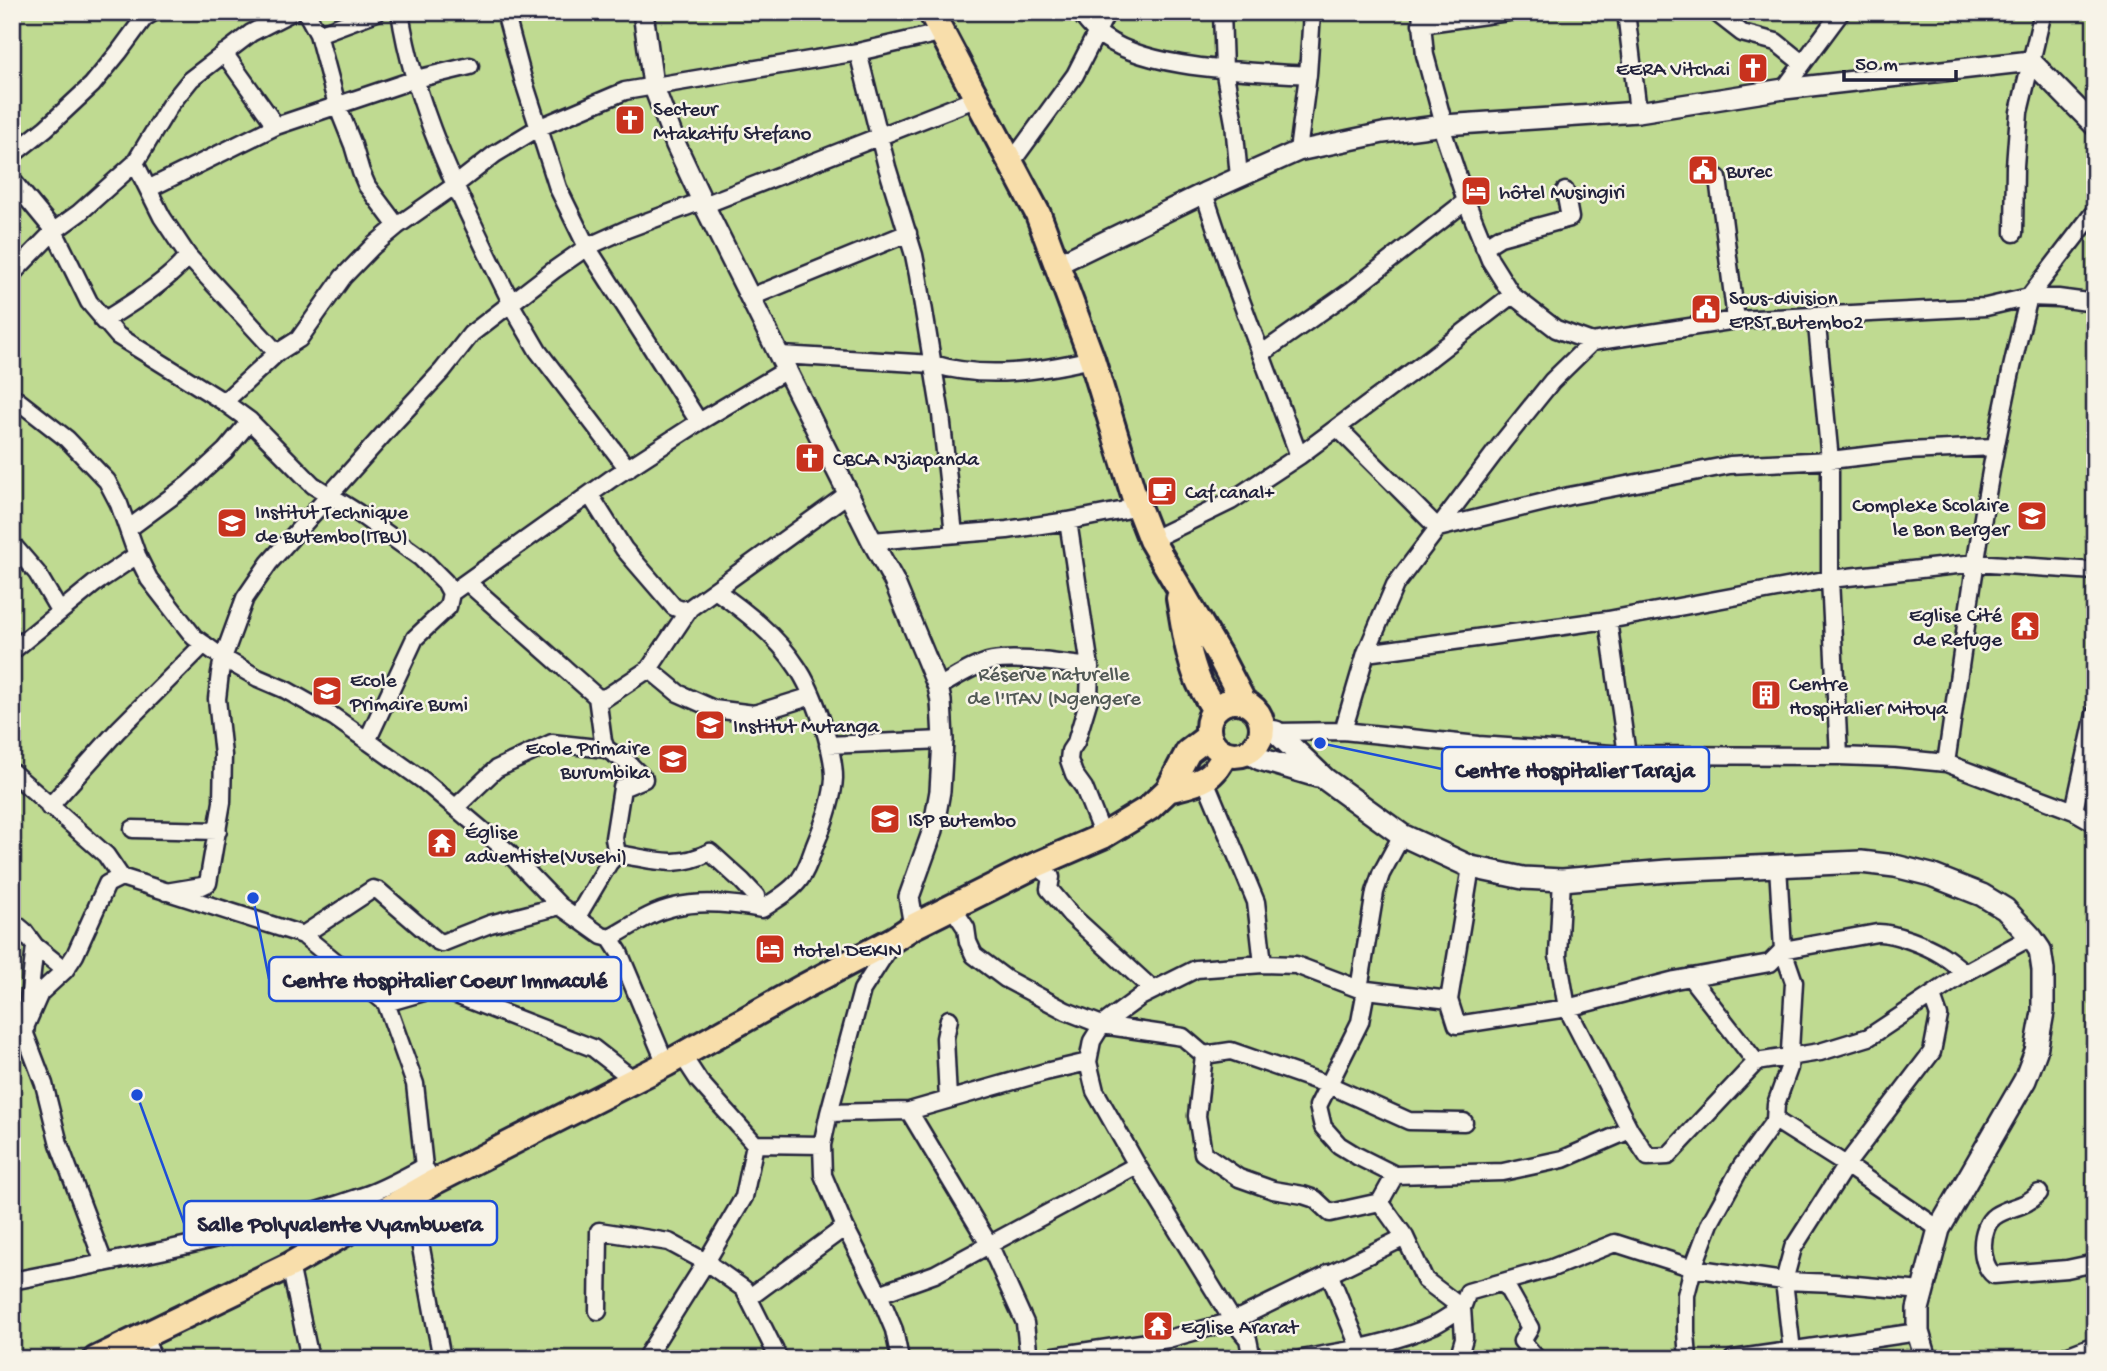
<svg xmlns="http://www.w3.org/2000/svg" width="2107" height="1371" viewBox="0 0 2107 1371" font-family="'Gochi Hand',sans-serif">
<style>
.green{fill:#bfda91;stroke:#707e66;stroke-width:2}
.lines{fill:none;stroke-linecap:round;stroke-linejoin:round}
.minor-casing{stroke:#22223b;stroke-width:21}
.tertiary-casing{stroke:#22223b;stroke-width:24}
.secondary-casing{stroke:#22223b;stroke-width:26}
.trunk-casing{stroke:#22223b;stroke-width:30}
.minor{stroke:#f7f3e8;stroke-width:16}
.tertiary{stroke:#f7f3e8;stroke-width:19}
.secondary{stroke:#f7f3e8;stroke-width:21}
.trunk{stroke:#f8deab;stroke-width:24}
.labels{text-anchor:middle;stroke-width:5;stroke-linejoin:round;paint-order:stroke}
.poi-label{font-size:21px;fill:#22223b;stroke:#f7f3e8;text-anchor:start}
.park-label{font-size:21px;fill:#515955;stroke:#f7f3e8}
.leader{fill:none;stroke:#1d4ed8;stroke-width:2.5}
.callout-dot{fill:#1d4ed8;stroke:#f7f3e8;stroke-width:2.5}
.callout{fill:#f7f3e8;stroke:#1d4ed8;stroke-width:2.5}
.callout-label{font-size:23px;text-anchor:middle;font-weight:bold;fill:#22223b}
</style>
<rect width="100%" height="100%" fill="#f7f3e8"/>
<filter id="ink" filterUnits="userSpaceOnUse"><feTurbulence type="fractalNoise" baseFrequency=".0143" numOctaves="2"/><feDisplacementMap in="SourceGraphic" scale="14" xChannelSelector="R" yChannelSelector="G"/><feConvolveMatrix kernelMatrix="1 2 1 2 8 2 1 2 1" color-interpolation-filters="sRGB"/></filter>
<g filter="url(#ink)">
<!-- green -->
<path class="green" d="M12,12H2095V1359H12Z"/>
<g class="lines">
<!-- minor casing -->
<g class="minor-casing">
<path id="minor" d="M306,12L318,34L337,105L353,145L361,172L367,186L397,226
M400,12C415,113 467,212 511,302
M505,12L523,79L558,188L587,247L699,422
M1079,12C1085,19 1090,27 1097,32C1142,71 1250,71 1308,75
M1222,12L1224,69L1234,123L1239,177
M1421,12L1425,55L1444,125V135L1466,201L1490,260L1512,295L1556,329L1592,342L1736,320L1986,307L2029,297L2095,211
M1626,12L1638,112
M1715,12L1742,33L1776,42L1802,63
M1421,24L1508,12
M318,34L377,12
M858,52L887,167L914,255L918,275L941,415L954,534
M224,53L276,126
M1784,89L1841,12
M1298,151L1308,75L1312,12
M12,155L46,128L92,85L119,52L144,18L154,12
M135,163L162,217L188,256L277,353
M1011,163L1075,75L1107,12
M1718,178L1736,320
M12,180L54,231L89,302L118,336L224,402L250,421L313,485L358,513L421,558L445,582L451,593L448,607L415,638L367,741
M148,189L276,126L416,79L470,66
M1204,193L1230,271L1299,456
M704,205L975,99
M2014,233L2015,166L2019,112L2043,12
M1484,247L1500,237L1570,218L1565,191
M12,274L54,231L79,213L135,163L170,105L191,79L251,33L292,12
M751,297L908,233
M510,303L538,351L628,469
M1816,315L1830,460V579L1839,756
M103,321C129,305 170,280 188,256
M1261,354L1352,290L1466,201
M781,355L933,364C985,380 1040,371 1092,359
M12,396L67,439L107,481L119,504L137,555L149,579L194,637L223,658L258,678L286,690L334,717L424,781L508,852L560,906L602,936L610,938L619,952L666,1064
M224,402L277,353L299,339L343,277L373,246L397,226L454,186L495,154L538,128L625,91L858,52L940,33
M1338,428L1438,528L1569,496L1730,465L1830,460L1908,451L1994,447
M590,495L624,549L674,607L682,610L690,608L849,493
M1068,521L1090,667L1089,699L1076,742L1070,751L1069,760L1074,774L1084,788L1103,836
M128,529L189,484L225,451L250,421
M1151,540L1231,501L1299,456L1429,359L1512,295
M872,541L1007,530L1068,521L1125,510L1135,499
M12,544L37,573L60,612
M467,582L597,697L603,741L606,749
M451,593L611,479L699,422L788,369
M1608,620L1627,755
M12,651L94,584L137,555
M1366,653L1608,620L1830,579L1975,563L2095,571
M649,669L678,693L714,709L754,714L812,696
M938,687C955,678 973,665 992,661C1019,656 1062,664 1090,667
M597,697L605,698L649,669L690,608
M1343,731L1366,653L1395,585L1502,443L1552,381L1592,342
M1276,732L1343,731L1478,745L1627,755L1839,756L1895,758L1946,763L2074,811L2095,823
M828,745L943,740
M1946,763C1969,606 1989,450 2029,297L2058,298L2095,303
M12,772L106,855L121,877
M1205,780L1256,902L1263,964
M49,807L118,730L204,644
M456,807L496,769L552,743L606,749L627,762L644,779L622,788L614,838L617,854
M2074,811L2095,714
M133,829L218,831
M617,854C653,859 675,870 710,852L742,881L756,896L754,907
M1036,865L1051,877L1049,889L1070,914L1153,990
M1471,867L1449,1000L1457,1025L1567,1008L1675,980L1770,963L1783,950L1877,933C1893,932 1928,946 1942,955C1950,960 1958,967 1965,973
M1562,880L1558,956L1567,1008L1630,1130L1648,1157L1668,1156L1756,1062L1820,1052L1869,1037L1965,973L2031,937
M166,892L202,886L208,883L222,802L223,755L217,699L220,673L223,658L245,598L269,563L390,427L442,371L471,334L554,270L587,247L627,229L702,201
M952,907L966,928L968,942L974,955L1006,979L1066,1011L1102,1025L1183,1037L1204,1055
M577,917L609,863L617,854
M12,921L24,931L35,946L25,1034L44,1084L59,1144L104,1263
M303,935L373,889L379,891L437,941L442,943L490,924L560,906
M610,938C630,927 651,912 674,907C703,900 734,904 762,909C775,900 791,892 800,879C807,870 811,856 815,845C823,826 833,799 834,778C834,749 813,690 797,667C777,636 745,611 715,590
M892,943L862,990L829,1113L822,1145L823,1175L845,1227L879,1294L894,1330L900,1359
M35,946L65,970
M1690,977L1756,1062
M1359,989L1375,892L1381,874L1402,835
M1366,990L1360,1022L1318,1106L1323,1127L1339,1145L1357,1156L1395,1175L1503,1172L1563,1159L1630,1130
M386,1003L438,988L593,1048L634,1080
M12,1026L26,1025L40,993L65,970L75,955L107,884L121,877L303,935L386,1003L415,1084L424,1167L434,1182
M682,1055L699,1081L755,1144L822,1145
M1204,1055L1197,1116L1203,1153L1239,1178L1273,1190L1303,1195L1315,1199L1330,1213L1380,1202L1395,1175
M1204,1055L1231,1051L1329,1085L1409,1121L1464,1122
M948,1099L945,1038L949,1019
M909,1111L990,1246L1025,1323L1029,1359
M829,1113L909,1111L1045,1072L1088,1062
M1775,1120L1846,1165L1939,1229
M2039,1193C2025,1208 2010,1206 1995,1216C1979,1227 1979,1264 1994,1275L2067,1269L2095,1263
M411,1195L442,1359
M1380,1202L1405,1237L1425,1280L1462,1308
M290,1265L310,1359
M1329,1273L1360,1349L1361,1356
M12,1281C131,1258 251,1235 366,1195C386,1188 405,1177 424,1167
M1504,1282L1530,1328L1522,1341L1537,1359
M879,1294L935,1274L1137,1165
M750,1297L845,1227
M598,1311L599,1231L669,1242L706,1262L744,1289L779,1359
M143,1337L154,1359
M645,1359L706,1262L744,1197L755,1144
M1035,1359L1168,1339L1233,1321L1405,1237
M1252,1359L1248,1339L1233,1321L1137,1165L1095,1091L1088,1062L1092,1041L1102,1025L1140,997L1196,969L1263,964L1296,965L1359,989L1449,1000
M1301,1359C1346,1351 1392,1344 1434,1325C1444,1320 1453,1313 1462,1308
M1458,1359L1464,1338L1462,1308L1468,1292L1552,1268L1615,1243L1693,1268L1784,1281L1834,1283L1922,1291
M1688,1359L1686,1332V1295L1693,1268L1710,1223L1741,1167L1775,1120L1776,1104L1789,1068L1794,982L1783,950L1778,866
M1733,1359L1918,1332
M1795,1359L1792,1351L1784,1281L1793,1248L1846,1165L1932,1052L1939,1016L1932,996
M2058,1359L2095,1345"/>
</g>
<!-- tertiary casing -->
<g class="tertiary-casing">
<path id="tertiary" d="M643,12L653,85L676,145L704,205L872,541L894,581L938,687L941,701L943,740L940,791L933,830L909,897L914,926
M1058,264L1204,193L1298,151L1383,133L1444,125L1638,112L1784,89L2031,61L2095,126"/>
</g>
<!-- secondary casing -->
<g class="secondary-casing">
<path id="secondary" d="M1262,730L1276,732L1325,779L1402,835L1471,867L1523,878L1562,880L1667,871L1861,862L1895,866L1931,875L1982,895L2005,909L2031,937L2040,950L2043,970V1012L2036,1051L2025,1080L1939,1229L1918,1309V1332L1926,1359
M1248,752L1260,759L1317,776"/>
</g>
<!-- trunk casing -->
<g class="trunk-casing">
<path id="trunk" d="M931,12L1038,214L1092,359L1135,499L1151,540L1219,655L1243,701
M1179,598C1184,626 1187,653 1198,680C1202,690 1209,700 1214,709
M1208 728a27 27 0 1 1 54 0a27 27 0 1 1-54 0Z
M1168,790C1195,783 1214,782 1225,753
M96,1359L290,1265L434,1182L666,1064L803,987L894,939L914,926L1036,865L1103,836L1149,808L1168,790L1188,752L1209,736"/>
</g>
<!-- minor -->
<use href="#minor" class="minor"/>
<!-- tertiary -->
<use href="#tertiary" class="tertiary"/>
<!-- secondary -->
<use href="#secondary" class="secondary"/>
<!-- trunk -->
<use href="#trunk" class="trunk"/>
</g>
</g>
<!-- icons -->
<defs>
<g id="church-square" transform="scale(1.575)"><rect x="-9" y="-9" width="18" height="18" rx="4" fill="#c8321e" stroke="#f7f3e8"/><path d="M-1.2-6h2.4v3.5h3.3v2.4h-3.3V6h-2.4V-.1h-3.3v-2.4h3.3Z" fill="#fff"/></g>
<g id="civic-square" transform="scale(1.575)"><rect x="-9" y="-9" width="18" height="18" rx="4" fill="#c8321e" stroke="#f7f3e8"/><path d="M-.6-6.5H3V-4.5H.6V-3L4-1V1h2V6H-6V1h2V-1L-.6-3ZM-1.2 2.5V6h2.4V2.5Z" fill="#fff"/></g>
<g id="hotel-square" transform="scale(1.575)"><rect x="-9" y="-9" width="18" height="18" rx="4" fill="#c8321e" stroke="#f7f3e8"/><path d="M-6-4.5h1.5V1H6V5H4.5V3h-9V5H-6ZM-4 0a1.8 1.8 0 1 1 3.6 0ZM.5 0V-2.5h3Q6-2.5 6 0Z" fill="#fff"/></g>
<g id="cafe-square" transform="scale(1.575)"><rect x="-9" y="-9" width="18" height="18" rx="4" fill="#c8321e" stroke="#f7f3e8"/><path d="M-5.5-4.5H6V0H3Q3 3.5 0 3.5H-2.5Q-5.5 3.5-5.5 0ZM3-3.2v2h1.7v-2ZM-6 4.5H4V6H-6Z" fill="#fff"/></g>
<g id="school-square" transform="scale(1.575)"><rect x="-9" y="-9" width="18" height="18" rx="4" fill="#c8321e" stroke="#f7f3e8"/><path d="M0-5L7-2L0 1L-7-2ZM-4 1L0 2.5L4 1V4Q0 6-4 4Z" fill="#fff"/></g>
<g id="temple-square" transform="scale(1.575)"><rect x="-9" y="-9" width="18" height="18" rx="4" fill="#c8321e" stroke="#f7f3e8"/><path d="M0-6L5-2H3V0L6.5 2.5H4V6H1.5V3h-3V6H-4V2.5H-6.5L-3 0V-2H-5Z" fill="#fff"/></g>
<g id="building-square" transform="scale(1.575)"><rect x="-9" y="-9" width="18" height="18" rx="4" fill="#c8321e" stroke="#f7f3e8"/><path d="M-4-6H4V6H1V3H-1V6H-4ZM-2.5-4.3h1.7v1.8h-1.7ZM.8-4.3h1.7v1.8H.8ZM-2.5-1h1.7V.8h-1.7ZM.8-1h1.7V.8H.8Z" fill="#fff"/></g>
<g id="university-square" transform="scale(1.575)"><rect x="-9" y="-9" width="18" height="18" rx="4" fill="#c8321e" stroke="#f7f3e8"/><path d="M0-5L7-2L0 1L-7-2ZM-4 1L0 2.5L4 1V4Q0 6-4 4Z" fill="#fff"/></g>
</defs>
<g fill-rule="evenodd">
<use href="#church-square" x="1753" y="68"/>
<use href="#church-square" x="630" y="120"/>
<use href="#civic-square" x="1703" y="170"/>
<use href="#hotel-square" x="1476" y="191"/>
<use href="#civic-square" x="1706" y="309"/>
<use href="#church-square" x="810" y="458"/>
<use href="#cafe-square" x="1162" y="491"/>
<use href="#school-square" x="2032" y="516"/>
<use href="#school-square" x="232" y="523"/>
<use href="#temple-square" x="2025" y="626"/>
<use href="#school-square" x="327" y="691"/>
<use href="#building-square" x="1766" y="695"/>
<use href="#school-square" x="710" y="725"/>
<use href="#school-square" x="673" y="759"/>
<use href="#university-square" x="885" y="819"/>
<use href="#temple-square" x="442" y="843"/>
<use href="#hotel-square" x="770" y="949"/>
<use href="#temple-square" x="1158" y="1326"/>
</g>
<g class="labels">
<!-- poi labels -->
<g class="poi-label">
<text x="1730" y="75" text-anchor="end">EERA Vitchai</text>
<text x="653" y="115">Secteur<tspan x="653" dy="24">Mtakatifu Stefano</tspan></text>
<text x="1726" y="177">Burec</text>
<text x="1499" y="198">hôtel Musingiri</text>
<text x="1729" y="304">Sous-division<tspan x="1729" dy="24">EPST Butembo2</tspan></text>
<text x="833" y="465">CBCA Nziapanda</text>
<text x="1185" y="498">Caf canal+</text>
<text x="2009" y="511" text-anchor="end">Complexe Scolaire<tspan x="2009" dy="24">le Bon Berger</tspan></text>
<text x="255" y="518">Institut Technique<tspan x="255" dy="24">de Butembo(ITBU)</tspan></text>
<text x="2002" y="621" text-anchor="end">Eglise Cité<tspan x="2002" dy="24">de Refuge</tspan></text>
<text x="350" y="686">Ecole<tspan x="350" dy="24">Primaire Bumi</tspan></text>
<text x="1789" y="690">Centre<tspan x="1789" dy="24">Hospitalier Mitoya</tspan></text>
<text x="733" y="732">Institut Mutanga</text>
<text x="650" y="754" text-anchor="end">Ecole Primaire<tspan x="650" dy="24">Burumbika</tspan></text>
<text x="908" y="826">ISP Butembo</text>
<text x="465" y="838">Église<tspan x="465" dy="24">adventiste(Vusehi)</tspan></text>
<text x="793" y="956">Hotel DEKIN</text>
<text x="1181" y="1333">Eglise Ararat</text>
</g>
<!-- park labels -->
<g class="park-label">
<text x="1054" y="680">Réserve naturelle<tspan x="1054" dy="24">de l'ITAV (Ngengere</tspan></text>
</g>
</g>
<!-- callouts -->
<path class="leader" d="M1320 743L1442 769M253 898L269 979M137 1095L184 1223"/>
<g class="callout-dot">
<circle cx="1320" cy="743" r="7"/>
<circle cx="253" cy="898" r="7"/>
<circle cx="137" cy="1095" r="7"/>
</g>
<g class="callout">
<rect x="1442" y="747" width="267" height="44" rx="7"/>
<rect x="269" y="957" width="352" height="44" rx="7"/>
<rect x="184" y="1201" width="313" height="44" rx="7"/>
</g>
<g class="callout-label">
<text x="1575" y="777">Centre Hospitalier Taraja</text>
<text x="445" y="987">Centre Hospitalier Coeur Immaculé</text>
<text x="340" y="1231">Salle Polyvalente Vyambwera</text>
</g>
<!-- margin -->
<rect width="2107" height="1371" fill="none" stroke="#f7f3e8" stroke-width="42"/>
<rect x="21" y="21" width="2065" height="1329" fill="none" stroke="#22223b" stroke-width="2.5" filter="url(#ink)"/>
<!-- scale -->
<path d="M1844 70v10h112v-10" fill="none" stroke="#22223b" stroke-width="3.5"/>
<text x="1855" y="70" font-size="21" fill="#22223b" stroke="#f7f3e8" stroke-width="5" paint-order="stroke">50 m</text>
</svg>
